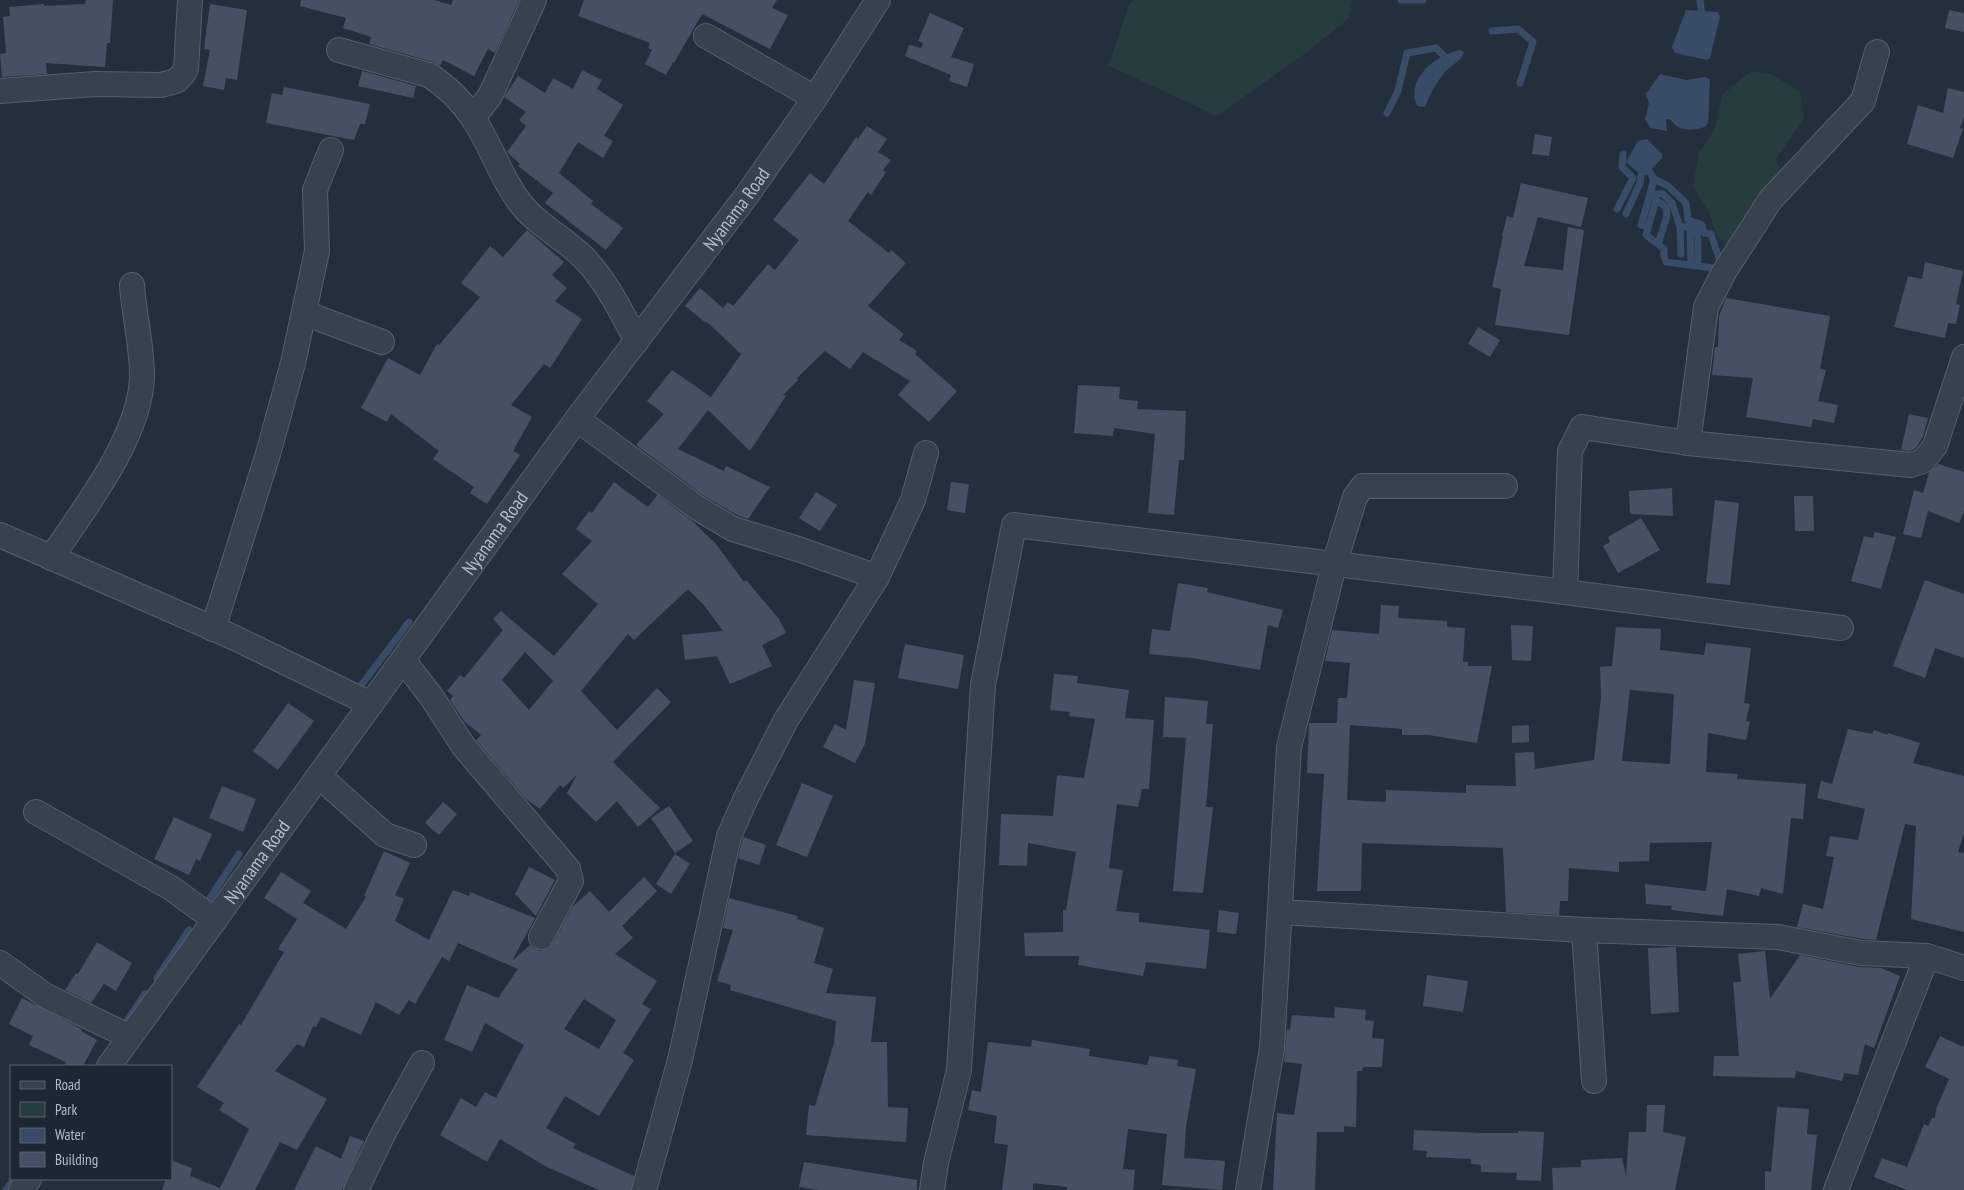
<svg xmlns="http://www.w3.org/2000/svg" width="1964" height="1190" viewBox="0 0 1964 1190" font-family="'PT Sans Narrow',sans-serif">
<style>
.green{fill:#263c3f}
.water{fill:#394c67}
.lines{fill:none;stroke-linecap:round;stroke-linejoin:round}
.stream{stroke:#394c67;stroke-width:7}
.building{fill:#455162;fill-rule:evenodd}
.minor-casing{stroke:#565f6c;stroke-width:26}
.minor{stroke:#38414e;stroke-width:24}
.labels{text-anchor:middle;stroke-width:4.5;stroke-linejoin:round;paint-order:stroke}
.street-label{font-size:19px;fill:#b4bcc9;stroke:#1d2633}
</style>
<rect width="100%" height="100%" fill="#242f3e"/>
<!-- green -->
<path class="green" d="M1133,0H1353L1348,19L1307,52L1217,116L1107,65L1111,58L1128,7Z
M1751,71L1771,74L1800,92L1804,118L1775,161L1782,173L1732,245L1717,237L1710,214L1693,186L1699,152L1715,129L1722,95Z"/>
<!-- water -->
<path class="water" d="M1686,10L1718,12L1720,17L1710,58L1707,60L1675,53L1672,47Z
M1460,50L1464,52C1462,61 1451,65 1445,72C1436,83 1430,94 1425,107L1417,106C1405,79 1436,55 1460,50Z
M1660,74L1686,80L1706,77L1710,80L1708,123L1705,127C1691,131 1679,132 1670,119H1666L1667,131L1651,128L1645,120L1649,103L1646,94Z
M1647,139L1662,154V158L1646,175H1641L1626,162L1638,141Z"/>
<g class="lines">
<!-- stream -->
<path class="stream" d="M1401,0H1423
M1700,0L1702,17
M1492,31L1518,29L1533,42L1520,83
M1387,113L1398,91L1407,53L1436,48L1446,58
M1647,168L1654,179L1650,194L1656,200L1646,235L1664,249V256L1666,262L1713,268
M1654,179L1668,186L1686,203L1688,220L1702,225L1704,233L1711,234L1719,258
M1656,200L1666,207L1667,216L1658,244
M1617,209L1633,178L1622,167L1623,154
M1626,214L1640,183L1642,168
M1689,225L1690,227L1696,228L1698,239V266
M1648,227L1641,225L1650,194H1663L1672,203L1680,227H1690L1691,265
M1680,227L1681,254
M356,692L409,622
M210,898L239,854
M157,978L189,930
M125,1024L145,994
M6,1190L14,1179"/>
</g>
<!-- building -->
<path class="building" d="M86,0H113L110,43H107L105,67L46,63L47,74L2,77L0,54L6,53L3,17L10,16L9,7L44,4V6L85,4Z
M301,0H434L451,5L453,0H519L495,53L488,49L474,76L443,60L440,66L433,62L369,44L371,37L343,28L346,18L300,6Z
M584,0H777L772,8L788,15L770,49L702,14L674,63L673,62L666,75L645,64L652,50L648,48L650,43L578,16Z
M210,4L247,10L237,80L226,78L224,90L203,86L210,50L204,49Z
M1949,10L1964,13V32L1945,28Z
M930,13L964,28L951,57L974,64L967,87L949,81L951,75L905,56L909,45L921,48L923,43L918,41Z
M582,70L602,80L597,89L623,105L604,136L613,141L603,158L578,142L559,173L593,201L591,204L623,228L606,250L545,203L553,193L518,166L520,164L507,152L526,126L519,120L526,112L504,97L518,76L545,93L553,78L573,89Z
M362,71L416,86L413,98L358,86Z
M284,87L370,104L365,124H360L354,140L266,123L272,93L282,95Z
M1948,88L1964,92V117L1960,128L1963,129L1953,158L1907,144L1918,105L1943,113Z
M867,126L887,139L878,152L891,160L883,170L886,172L871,195L868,192L848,221L889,253L891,250L906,263L868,306L904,334L899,340L917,351L915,354L957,391L929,422L898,395L910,381L863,352L850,369L825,351L797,378L798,380L783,395L786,396L750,451L708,410L678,449L724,471L726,466L770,487L748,519L739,516L704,496L636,445L664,414L647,401L672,370L711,397L741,354L707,322L706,323L685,306L700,288L723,308L728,302L733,306L768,264L775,270L799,240L773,220L810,173L824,184L856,137L858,139Z
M1535,134L1552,137L1549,156L1532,154Z
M1521,183L1588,198L1581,227L1538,217L1524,266L1563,270L1568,227L1584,230L1569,335L1495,325L1501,289L1492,287L1503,236H1502L1507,216L1513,218Z
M527,230L564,262L552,275L567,288L555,301L582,319L550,368L544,364L511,405L532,417L513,451L520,455L487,504L470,493L474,487L433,459L439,451L391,414L387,422L361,408L388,358L420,375L437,344L439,345L480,297L461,283L490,246L503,257Z
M1925,262L1963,271L1956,304L1960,305L1956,324L1948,323L1945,338L1894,327L1908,276L1922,279Z
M1726,298L1830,316L1820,369L1826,370L1818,401L1838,405L1834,423L1813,419L1811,427L1746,417L1753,378L1712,375L1715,347H1718L1719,316Z
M1478,327L1500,340L1490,357L1468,344Z
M1078,385L1120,387L1119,399L1138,401L1137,409L1186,411L1184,460H1179L1174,515L1148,513L1155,434L1114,428L1113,436L1074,433Z
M1909,414L1928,418L1923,437L1915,449L1909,451L1901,450Z
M1938,464L1964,472V511L1959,523L1928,511L1921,538L1903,534L1914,490L1923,493L1929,473Z
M614,482L648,507L657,495L692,521L716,544L744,582L746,580L779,619L786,633L762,645L772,666L730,684L717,656L685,660L682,635L723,631L703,604L688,589L634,640L628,634L581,691L617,730L657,688L671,702L613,762L660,808L638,827L617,801L596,822L567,793L577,775L563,788L560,785L540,809L526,799L476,740L481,735L464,721L450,700L453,696L447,691L460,675L464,678L503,630L493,619L501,611L554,656L598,604L562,574L592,541L576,529L589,511L592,513ZM525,652L553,681L529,710L502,680Z
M951,482L969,484L965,513L947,510Z
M1672,488L1673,516L1630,514L1629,491Z
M816,492L837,505L820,531L799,518Z
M1794,496H1813L1814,531H1795Z
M1715,500L1739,503L1730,585L1706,583Z
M1641,518L1660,550L1618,573L1603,546L1610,542L1608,537Z
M1875,532L1896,537L1881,589L1851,581L1864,536L1873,538Z
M1925,580L1964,594V658L1935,648L1925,678L1893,666Z
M1178,583L1208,588L1207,592L1283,610L1278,628L1268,625L1260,670L1192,658L1149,654L1152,629L1170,631Z
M1381,605L1399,606L1398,618L1447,621V627L1465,628L1463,662H1468V666H1492L1477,743L1429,735H1402V729L1350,725L1347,800L1386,802V790L1466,793V785L1516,786L1515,753L1534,752L1535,769L1594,760L1601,697L1600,667L1612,666L1616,627L1661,629L1660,650L1704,655L1706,643L1751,648L1744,703L1750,704L1746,721L1750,722L1746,740L1708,733L1706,772L1738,774L1737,779L1806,784L1803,819L1791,818L1783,894L1761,888L1759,896L1727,889L1723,916L1671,910L1672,906L1646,904L1645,884L1706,891L1712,842L1650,843L1649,861L1619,862V872L1569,868L1568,901H1560L1559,915L1506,912L1503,848L1362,843L1361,891H1317L1324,774L1307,773L1309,723H1337L1338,698H1347L1350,663L1325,661L1332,630L1379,634ZM1630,690L1674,694L1670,764L1622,761Z
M1511,625L1533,626L1531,661L1512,660Z
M905,644L964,655L958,689L898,678Z
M1054,674L1078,676L1077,683L1129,690L1125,718L1154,720L1149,789H1142L1138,807L1117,804L1109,868L1123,870L1116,911L1139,913V922L1210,930L1206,969L1146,962L1143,976L1078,965L1079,956H1025L1024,933L1063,932V910H1066L1076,852L1028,843L1027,866L999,865L1001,814L1053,816L1057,775L1084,778L1095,719L1069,716L1070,712L1050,710Z
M854,680L875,683L865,744L855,763L823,747L835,724L846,730Z
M1165,697L1208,701L1206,724H1213L1206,807H1213L1203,893L1173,891L1186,738L1163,737Z
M288,703L314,721L278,770L253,751Z
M1529,725V742L1512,743V726Z
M1848,729L1872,734L1874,730L1888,735V733L1920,743L1913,763L1964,776V833L1958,852L1964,853V932L1911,919L1916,826L1905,824L1876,940L1863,939L1797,927L1803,904L1823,909L1834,857L1826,856L1830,836L1858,840L1865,809L1817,798L1821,781L1832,784Z
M802,783L833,796L807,857L776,845Z
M222,786L256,799L243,832L209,818Z
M443,802L457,814L439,835L425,823Z
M669,806L693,841L675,853L651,818Z
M174,817L212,834L200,861L196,859L189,875L154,859Z
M743,837L766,845L759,865L738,858Z
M384,851L410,863L395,895L404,899L395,921L429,940L453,890L469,896L470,892L535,918L512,961L530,945L535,949L541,951L549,948L553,943L573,906L590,891L609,912L644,877L657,891L622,926L633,938L615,954L657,981L642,1004L651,1009L623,1053L634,1060L599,1116L565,1096L546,1128L576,1144L573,1148L634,1176L631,1190H599L547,1167L500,1139L487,1162L440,1135L461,1098L476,1107L485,1092L496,1098L524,1045L485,1023L472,1052L444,1040L467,985L498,998L518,969L458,943L449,961L442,957L415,1004L409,1000L399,1015L376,1002L361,1035L321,1017L316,1027L313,1026L304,1047L297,1044L275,1071L327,1099L297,1150L280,1142L255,1190H162L166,1179H171L173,1161L192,1168L190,1176L220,1188L249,1129L219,1110L224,1103L197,1087L239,1024L241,1025L284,952L278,949L297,919L264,898L281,872L311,891L303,903L346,929L366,897L364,896ZM584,999L616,1020L599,1049L564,1029Z
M675,854L690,864L671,894L656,884Z
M529,867L555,880L536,916L515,894Z
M729,898L798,916L797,919L824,928L814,963L833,969L826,993L876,997L871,1042H887L888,1107L908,1108L906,1142L806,1135L809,1105L815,1106L834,1043L836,1021L730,990L731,985L717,981L733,930L723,928Z
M1219,910L1239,913L1236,934L1217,932Z
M97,942L132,963L116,991L104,984L91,1003L65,990L76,973L78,974Z
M1676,947L1679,1012L1651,1014L1648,948Z
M1765,951L1770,999L1800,955L1859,967L1881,968L1900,976L1874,1048L1865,1044L1858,1075L1844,1073L1842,1081L1796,1071L1795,1078L1713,1076L1714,1056H1739L1733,982H1741L1738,954Z
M1427,975L1468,981L1463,1012L1423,1006Z
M22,998L76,1026L82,1030L81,1031L97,1040L83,1066H65L66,1062L29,1045L33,1036L9,1024Z
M1335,1007L1366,1010L1365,1020L1374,1021L1372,1038L1384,1039L1382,1067H1363L1362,1071H1357L1356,1127L1344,1126V1132H1317L1315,1190H1273L1277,1113L1294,1115L1302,1064L1284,1062L1287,1029L1290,1030L1292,1015L1334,1018Z
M1940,1036L1963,1047L1964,1045V1190H1907L1874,1177L1882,1158L1907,1167L1924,1124L1928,1126L1932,1118H1935L1936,1109L1949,1079L1925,1067Z
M1032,1040L1090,1049L1089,1056L1147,1065L1150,1056L1178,1060L1177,1066L1196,1069L1186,1127L1184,1158L1225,1161L1222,1190L1162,1185L1167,1134L1128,1129L1123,1169L1135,1170L1133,1190H1067V1187L1033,1183V1190H1002L1008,1145L994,1143L997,1116L968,1110L972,1090L981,1092L988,1042L1031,1047Z
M1647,1105H1665L1663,1132L1686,1137L1675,1190H1553L1552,1168L1581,1167V1160L1622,1158L1626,1176L1629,1132H1646Z
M1777,1107L1809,1109L1807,1134L1817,1135L1811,1190H1765V1171L1771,1172Z
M1414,1130L1481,1133H1518V1131L1544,1132L1541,1181L1516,1180L1517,1173L1481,1172V1165L1471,1164V1159L1426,1157L1427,1151L1413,1150Z
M350,1136L364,1141L342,1190H294L316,1146L341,1159Z
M804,1162L917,1180V1190H818L799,1187Z"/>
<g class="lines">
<!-- minor casing -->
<g class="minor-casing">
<g id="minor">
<path d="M706,36L815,98"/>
<path d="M339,50L429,75C446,86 461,100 472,117C490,142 499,174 518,200C534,223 561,236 581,255C605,278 621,312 637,341"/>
<path d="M0,91L95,84L161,85L176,81L183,74L186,69L190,0"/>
<path d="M473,118L490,96L534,0"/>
<path d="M304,313L382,342"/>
<path d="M577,419L696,507L733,529L798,549L877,577"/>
<path d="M1688,443L1706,307L1724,272L1771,199L1863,101L1877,52"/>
<path d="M0,535L235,638L371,704"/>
<path d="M51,558C84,509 141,436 142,376C142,345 134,315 132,285"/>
<path d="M1565,592L1570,451L1582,427L1688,443L1911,465L1923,461L1935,446L1964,357"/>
<path d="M213,629L268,454L293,363L317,251L315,190L331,150"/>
<path d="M403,660L431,696L464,747L568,869L571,881L541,937"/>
<path d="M319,776L385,835L414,845"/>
<path d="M36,812L171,888L215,920"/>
<path d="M1280,912L1584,930L1778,937L1861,953L1927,956L1964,968"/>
<path d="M1584,930L1594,1081"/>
<path d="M0,963L46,996L130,1037"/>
<path id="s1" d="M109,1066L577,419L747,195L815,98L878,0"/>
<path d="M21,1190L29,1179"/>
<path d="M356,1190L383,1134L422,1063"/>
<path d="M644,1190L680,1060L729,836L746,798L786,720L877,577L913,500L926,453"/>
<path d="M932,1190L936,1163L959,1070L983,685L1014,525L1565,592L1841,628"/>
<path d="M1248,1190L1272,1048L1289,747L1334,565L1355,497L1363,486H1505"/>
<path d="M1836,1190L1927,956"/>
</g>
</g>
<!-- minor -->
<use href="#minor" class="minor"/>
</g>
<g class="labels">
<!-- street labels -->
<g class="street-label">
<text dy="7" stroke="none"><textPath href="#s1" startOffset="1062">Nyanama Road</textPath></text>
<text dy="7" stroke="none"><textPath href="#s1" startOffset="658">Nyanama Road</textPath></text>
<text dy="7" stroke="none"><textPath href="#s1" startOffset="252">Nyanama Road</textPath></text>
</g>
</g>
<!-- legend -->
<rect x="10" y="1065" width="162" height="115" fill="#1d2633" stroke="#59626f"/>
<rect x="20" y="1081" width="25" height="8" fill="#38414e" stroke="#59626f"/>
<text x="55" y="1090" font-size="15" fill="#b4bcc9">Road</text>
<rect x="20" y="1102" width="25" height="15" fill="#263c3f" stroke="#59626f"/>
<text x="55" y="1115" font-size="15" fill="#b4bcc9">Park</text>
<rect x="20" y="1128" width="25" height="15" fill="#394c67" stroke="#59626f"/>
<text x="55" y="1140" font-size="15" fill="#b4bcc9">Water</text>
<rect x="20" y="1152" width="25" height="15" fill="#455162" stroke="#59626f"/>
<text x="55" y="1165" font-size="15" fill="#b4bcc9">Building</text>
</svg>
